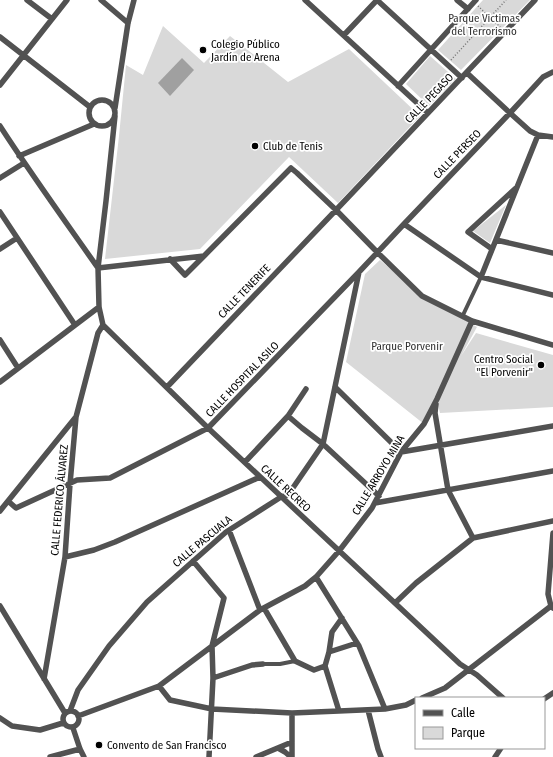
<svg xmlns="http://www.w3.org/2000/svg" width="553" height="757" viewBox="0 0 553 757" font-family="'Fira Sans Condensed',sans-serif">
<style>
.green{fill:#d9d9d9}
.water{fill:#a0a0a0}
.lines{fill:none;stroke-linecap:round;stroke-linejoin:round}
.path{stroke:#747474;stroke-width:1.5;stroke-dasharray:1 2;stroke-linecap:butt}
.pedestrian{stroke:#525252;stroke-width:4}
.minor{stroke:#525252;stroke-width:5.5}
.poi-dot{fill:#000;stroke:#fff;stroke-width:1.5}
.labels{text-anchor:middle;stroke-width:3.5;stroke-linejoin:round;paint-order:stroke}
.park-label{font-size:11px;fill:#303030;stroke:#fff}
.poi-label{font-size:11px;fill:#000;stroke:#fff;text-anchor:start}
.street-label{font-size:11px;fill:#000;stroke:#fff}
</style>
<rect width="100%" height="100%" fill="#fff"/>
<!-- green -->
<path class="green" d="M483,0H530L461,70L438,50Z
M163,26L204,63L230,36L288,82L349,49L420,116L338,203L289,157L200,249L105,259L119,136L126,65L143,75Z
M430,56L456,79L429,106L406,84Z
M506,205L490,243L473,231Z
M380,260L422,296L477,327L461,356L476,333L553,355V407L440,413L437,400L424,424L346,362L365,274Z"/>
<!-- water -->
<path class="water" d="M182,58L194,70L170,96L158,83Z"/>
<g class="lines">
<!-- path -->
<path class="path" d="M478,6L501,28
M451,60L506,0"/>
<!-- pedestrian -->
<path class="pedestrian" d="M463,315L481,277
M263,664H280L295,661"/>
<!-- minor -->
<path class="minor" d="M27,0L52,19
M101,0L128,23
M305,0L428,113
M377,0L462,78
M457,0L468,9
M344,35L377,0
M0,37L90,107
M467,73L510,113L530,131L538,135L553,137
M0,85L67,0
M398,86L476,0
M89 113a13 13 0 1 1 26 0a13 13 0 1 1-26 0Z
M115,108L128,23L134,0
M115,116L106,201L98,268L99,307L103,325L208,428L460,664L477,675L503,698
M0,126C31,174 65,221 98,268
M19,156L94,124
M0,178L24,163
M0,212L75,325
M404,224L481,277L553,295
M496,240L553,253
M0,249L17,238
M492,249L468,232L516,188
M170,259L185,275L204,256
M98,268L204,256L291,168L297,173L336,210L377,252L422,296L472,321L553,345
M481,277L538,135
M0,340L18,368
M0,382L99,307
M167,387L336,210L535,0
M335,387L401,452L553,426
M436,404L435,413L448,490L473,538
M288,416L306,389
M245,462L288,416L302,428L323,444L379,496
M8,501L16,508L77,480L110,478L208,428L359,272L404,224L510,113L543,77L553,72
M375,503L553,471
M0,511L75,418
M229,530L260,610
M553,533L548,594L551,606L553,608
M65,557L94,550L115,542L260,477
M193,561L224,598L212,646L213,678L209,757
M316,577L359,646L385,709
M395,603L416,583L473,538L553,521
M0,606L65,713
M264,608L295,661L314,670L325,666L339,711
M329,652L357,643
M325,666L329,652L332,632L342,618
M213,678L252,665L263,664
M44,679L65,557L70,484L76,417L98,333L103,325
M159,686L170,700L212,709L292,713L339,711L385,709L406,705L416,700
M422,698L445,688L551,606
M544,699L553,693
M368,710L378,749L381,757
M63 719a8 8 0 1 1 16 0a8 8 0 1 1-16 0Z
M70,711L78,690L109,646L147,602L226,532L281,497L288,495L323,444L359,272
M78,716L159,686L260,610L305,586L316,577L339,551L372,508L401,452L424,424L437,399L472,321
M0,718L12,726L40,730L63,723
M73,728L80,749L84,757
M278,748L285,752L291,757
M50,757L80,749
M256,757L292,742
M292,757V713
M495,757L501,748"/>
</g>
<!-- markers -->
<g class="poi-dot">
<circle cx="203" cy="50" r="4"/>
<circle cx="255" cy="146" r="4"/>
<circle cx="541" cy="365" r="4"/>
<circle cx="99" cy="745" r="4"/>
</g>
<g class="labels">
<!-- park labels -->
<g class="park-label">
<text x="484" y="22">Parque Victimas<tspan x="484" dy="13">del Terrorismo</tspan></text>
<text x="407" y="350">Parque Porvenir</text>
</g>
<!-- poi labels -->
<g class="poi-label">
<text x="211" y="48">Colegio Público<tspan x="211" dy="13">Jardín de Arena</tspan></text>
<text x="263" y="150">Club de Tenis</text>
<text x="533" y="363" text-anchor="end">Centro Social<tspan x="533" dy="13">"El Porvenir"</tspan></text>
<text x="107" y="749">Convento de San Francisco</text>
</g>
<!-- street labels -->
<g class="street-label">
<text transform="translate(429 98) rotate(-46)" y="4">CALLE PEGASO</text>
<text transform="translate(457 154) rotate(-46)" y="4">CALLE PERSEO</text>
<text transform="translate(244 291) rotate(-46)" y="4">CALLE TENERIFE</text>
<text transform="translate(242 379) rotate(-46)" y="4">CALLE HOSPITAL ASILO</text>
<text transform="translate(378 475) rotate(-59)" y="4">CALLE ARROYO MINA</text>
<text transform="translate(286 488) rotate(43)" y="4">CALLE RECREO</text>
<text transform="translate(59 500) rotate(-85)" y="4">CALLE FEDERICO ÁLVAREZ</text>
<text transform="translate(202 541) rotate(-40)" y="4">CALLE PASCUALA</text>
</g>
</g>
<!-- legend -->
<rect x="415" y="697" width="130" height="52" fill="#ffffff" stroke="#999999"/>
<rect x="423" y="710" width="20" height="6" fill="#525252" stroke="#999999"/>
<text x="451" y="717" font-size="12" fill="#000000">Calle</text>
<rect x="423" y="727" width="20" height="12" fill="#d9d9d9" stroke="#999999"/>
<text x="451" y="737" font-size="12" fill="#000000">Parque</text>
</svg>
